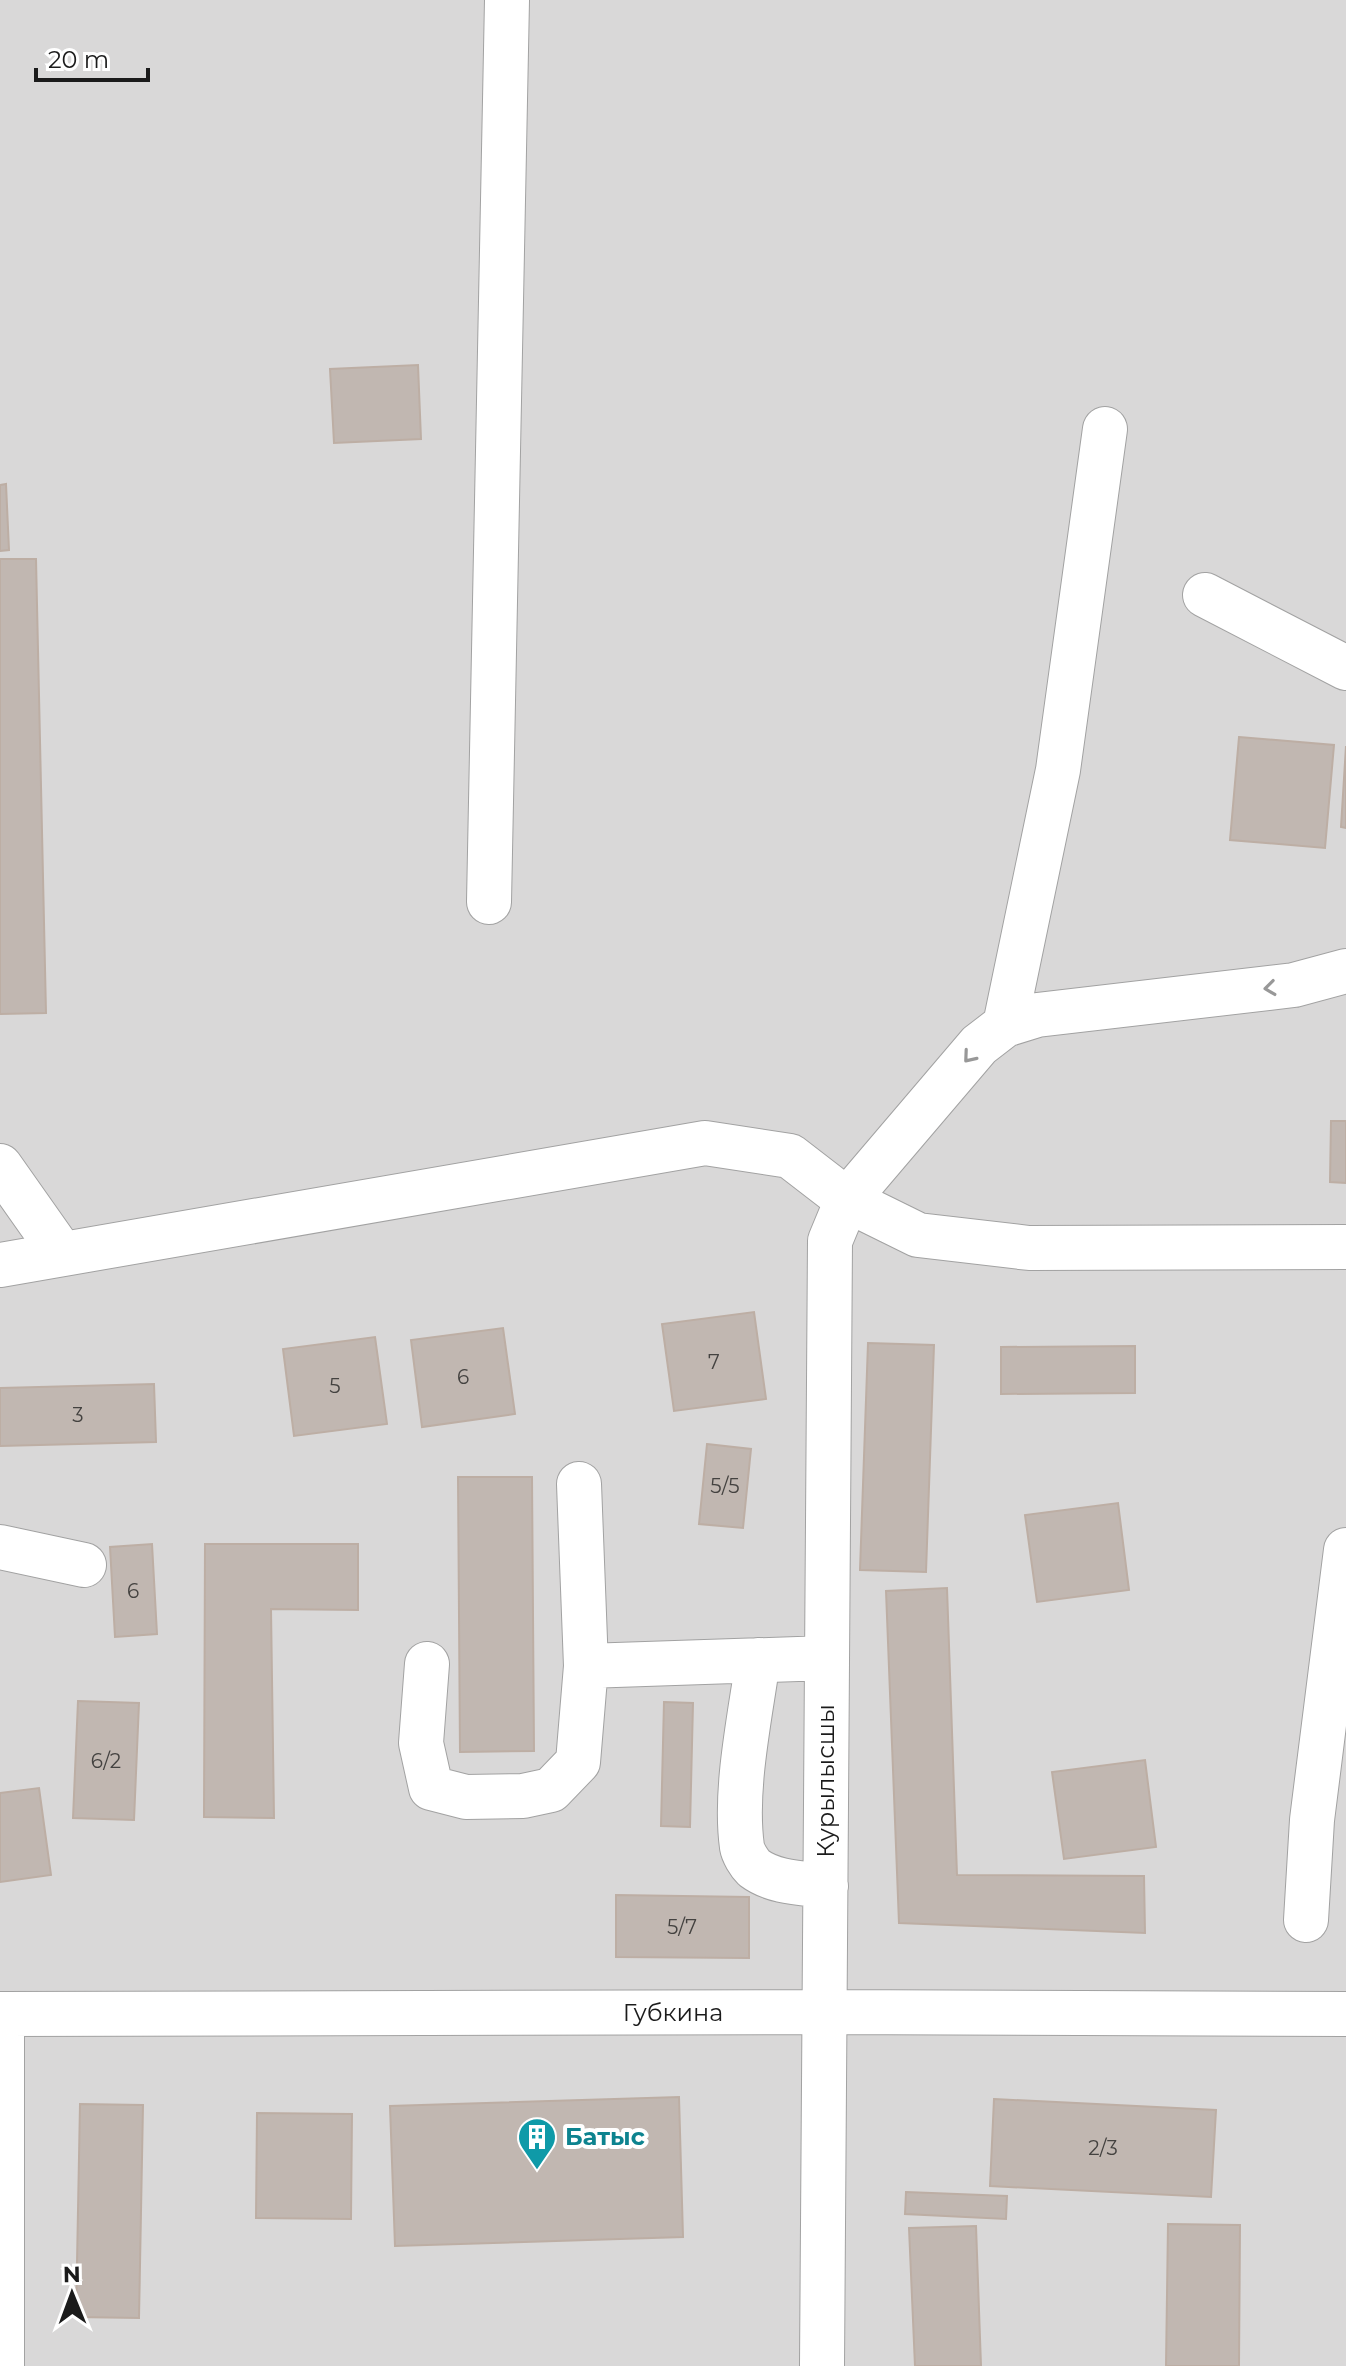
<svg xmlns="http://www.w3.org/2000/svg" width="1346" height="2366" viewBox="0 0 1346 2366" font-family="Montserrat,sans-serif">
<style>
.residential{fill:#d9d8d8}
.building{fill:#c1b7b1;stroke:#bdaea4;stroke-width:2}
.lines{fill:none;stroke-linecap:round;stroke-linejoin:round}
.minor-casing{stroke:#a2a2a2;stroke-width:46}
.minor{stroke:#fff;stroke-width:44}
.oneway{stroke:#989898}
.labels{text-anchor:middle;stroke-width:8;stroke-linejoin:round;paint-order:stroke}
.number-label{font-size:20px;fill:#444240}
.street-label{font-size:24px;fill:#1b1b1b;stroke:#fff}
.culture-label{font-size:24px;font-weight:bold;fill:#0d838f;stroke:#fff;text-anchor:start}
</style>
<rect width="100%" height="100%" fill="#ede8e1"/>
<!-- residential -->
<path class="residential" d="M0,0H1346V2366H0Z"/>
<!-- building -->
<path class="building" d="M418,365L421,439L334,443L330,369Z
M6,484L9,550L0,551V485Z
M0,559H36L46,1013L0,1014Z
M1239,737L1334,745L1325,848L1230,840Z
M1346,746V828L1341,827Z
M1331,1121H1346V1183L1330,1182Z
M754,1312L766,1399L674,1411L662,1324Z
M503,1328L515,1414L422,1427L411,1340Z
M375,1337L387,1424L294,1436L283,1349Z
M868,1343L934,1345L926,1572L860,1570Z
M1135,1346V1393L1001,1394V1347Z
M154,1384L156,1442L0,1446V1388Z
M707,1444L751,1449L743,1528L699,1524Z
M458,1477H532L534,1751L460,1752Z
M1118,1503L1129,1590L1037,1602L1025,1515Z
M152,1544L157,1634L115,1637L110,1547Z
M205,1544H358V1610L271,1609L274,1818L204,1817Z
M947,1588L957,1875L1144,1876L1145,1933L899,1923L886,1591Z
M78,1701L139,1703L134,1820L73,1818Z
M664,1702L693,1703L690,1827L661,1826Z
M1145,1760L1156,1847L1064,1859L1052,1772Z
M39,1788L51,1875L0,1882V1793Z
M616,1895L749,1897V1958L616,1957Z
M679,2097L683,2237L395,2246L390,2106Z
M994,2099L1216,2110L1211,2197L990,2186Z
M80,2104L143,2105L139,2318L76,2317Z
M257,2113L352,2114L351,2219L256,2218Z
M906,2192L1007,2196L1006,2219L905,2214Z
M1168,2224L1240,2225L1239,2366H1166Z
M976,2226L981,2366H915L909,2228Z"/>
<g class="lines">
<!-- minor casing -->
<g class="minor-casing">
<path id="minor" d="M1205,595L1346,668
M489,902L507,0
M1005,1025L1058,770L1105,429
M0,1166L62,1254
M0,1265L705,1143L790,1156L847,1200L918,1235L1029,1248L1346,1247
M0,1547L84,1565
M758,1660C750,1717 734,1790 742,1847C743,1853 749,1863 754,1868C774,1883 802,1883 826,1886
M427,1664L421,1743L431,1788L466,1797L523,1796L551,1790L578,1762L586,1666L579,1484
M586,1666L827,1658
M1306,1920L1312,1820L1346,1550
M0,2014L824,2012L1346,2014
M2,2014V2366
M822,2366L830,1241L847,1200L979,1045L1005,1025L1037,1015L1294,985L1346,971"/>
</g>
<!-- minor -->
<use href="#minor" class="minor"/>
</g>
<!-- one-way arrows -->
<defs><path id="oneway-chevron" d="M-2-3.5L2.5 0L-2 3.5" fill="none" stroke-width="1.6" stroke-linecap="round" stroke-linejoin="round" transform="scale(2)"/></defs>
<g class="oneway">
<use href="#oneway-chevron" transform="translate(1270 988) rotate(173)"/>
<use href="#oneway-chevron" transform="translate(969 1057) rotate(130)"/>
</g>
<!-- icons -->
<defs>
<g id="building-pin" transform="scale(2)"><path d="M0 17L-7.5 6A9.5 9.5 0 1 1 7.5 6Z" fill="#0f9aa8" stroke="#fff"/><path d="M-4-6H4V6H1V3H-1V6H-4ZM-2.5-4.3h1.7v1.8h-1.7ZM.8-4.3h1.7v1.8H.8ZM-2.5-1h1.7V.8h-1.7ZM.8-1h1.7V.8H.8Z" fill="#fff"/></g>
</defs>
<g fill-rule="evenodd">
<use href="#building-pin" x="537" y="2137"/>
</g>
<g class="labels">
<!-- number labels -->
<g class="number-label">
<text x="714" y="1369">7</text>
<text x="463" y="1384">6</text>
<text x="335" y="1393">5</text>
<text x="78" y="1422">3</text>
<text x="725" y="1493">5/5</text>
<text x="133" y="1598">6</text>
<text x="106" y="1768">6/2</text>
<text x="682" y="1934">5/7</text>
<text x="1103" y="2155">2/3</text>
</g>
<!-- street labels -->
<g class="street-label">
<text transform="translate(826 1781) rotate(-90)" y="8">Курылысшы</text>
<text x="673" y="2021">Губкина</text>
</g>
<!-- culture labels -->
<g class="culture-label">
<text x="565" y="2145">Батыс</text>
</g>
</g>
<!-- north arrow -->
<g transform="translate(72 2294) rotate(359)" stroke="#ffffff" stroke-width="6" paint-order="stroke">
<path d="M0-6L14 30L0 20L-14 30Z" fill="#1b1b1b"/>
<text y="-12" font-size="22" font-weight="bold" text-anchor="middle" fill="#1b1b1b">N</text>
</g>
<!-- scale -->
<path d="M36 68v12h112v-12" fill="none" stroke="#1b1b1b" stroke-width="4"/>
<text x="48" y="68" font-size="24" fill="#1b1b1b" stroke="#ffffff" stroke-width="6" paint-order="stroke">20 m</text>
</svg>
